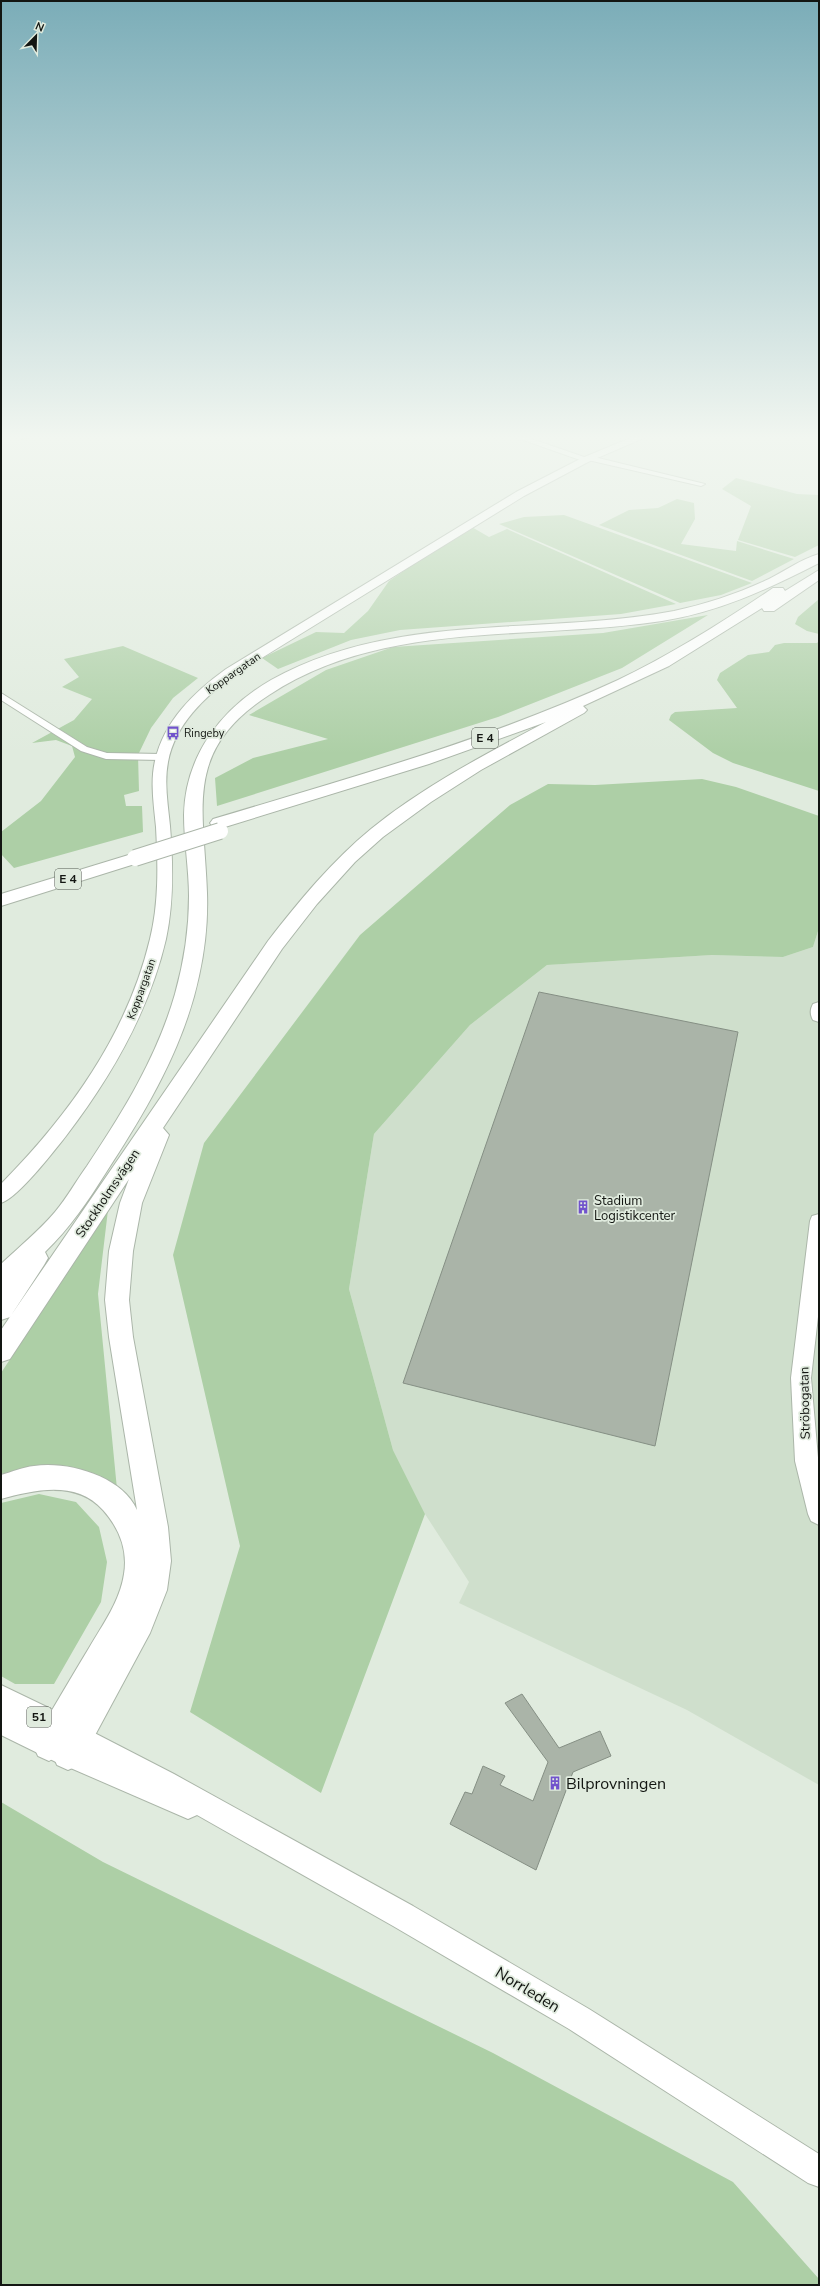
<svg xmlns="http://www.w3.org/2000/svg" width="820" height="2286" viewBox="0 0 820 2286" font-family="'Nunito Sans',sans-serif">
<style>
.built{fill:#cfdfcc}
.green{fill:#adcfa6}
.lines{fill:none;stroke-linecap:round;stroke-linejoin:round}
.stream{stroke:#78a270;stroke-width:2}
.building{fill:#aab4a8;stroke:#858f84}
.street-casing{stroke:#abb6a9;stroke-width:2}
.secondary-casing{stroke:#abb6a9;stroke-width:2}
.primary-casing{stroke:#abb6a9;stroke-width:2}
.highway-casing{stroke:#abb6a9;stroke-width:2}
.street{fill:#fff;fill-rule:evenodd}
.secondary{fill:#fff;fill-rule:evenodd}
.primary{fill:#fff;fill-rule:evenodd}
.highway{fill:#fff;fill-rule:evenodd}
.highway-bridge-casing{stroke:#abb6a9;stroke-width:18;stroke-linecap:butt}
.highway-bridge{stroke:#fff;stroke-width:16}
.labels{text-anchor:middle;stroke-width:3.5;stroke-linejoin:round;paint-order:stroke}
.far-street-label{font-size:11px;fill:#131612;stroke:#e0ebde}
.far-poi-label{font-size:11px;fill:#131612;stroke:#e0ebde;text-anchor:start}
.shield{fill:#e0ebde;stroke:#50564f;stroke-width:1}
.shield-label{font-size:12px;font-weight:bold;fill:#131612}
.street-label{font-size:13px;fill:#131612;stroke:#e0ebde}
.poi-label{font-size:13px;fill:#131612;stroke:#e0ebde;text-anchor:start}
.near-poi-label{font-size:16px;fill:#131612;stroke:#e0ebde;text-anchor:start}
.near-street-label{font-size:16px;fill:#131612;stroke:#e0ebde}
</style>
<rect width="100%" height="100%" fill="#e0ebde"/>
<!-- built -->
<path class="built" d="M819,928V1785L687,1710L459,1603L469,1582L425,1514L393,1450L349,1289L374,1134L470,1025L547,965L712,955L783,957L813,947Z"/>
<!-- green -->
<path class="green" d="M736,478L797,494L819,495V545L795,557L738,540L751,506L722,489Z
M677,499L694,503L695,519L681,544L736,551L737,541L794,559L752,581L599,525L629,510L658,508Z
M564,515L752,583L721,595L680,603L499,524L524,517Z
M470,526L489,537L507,529L676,604L621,614L400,630L351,640L278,669L262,658L316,632L344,633L368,611L389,581Z
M819,599V634L807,631L795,624L798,617Z
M708,615L622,668L498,717L217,806L215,778L253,758L328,739L249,715L326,670L393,647L603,633Z
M819,641V791L733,763L713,753L669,720L671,715L675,712L737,708L717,680L720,673L748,655L769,652L775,645L784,643H817Z
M123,646L198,678L173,698L151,728L138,755L139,791L124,795L126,806H142L143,832L14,868L1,854V832L41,801L75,757L72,746L56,740L32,743L74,720L92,699L62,687L79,677L64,659Z
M702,779L736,787L819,816V928L813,947L783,957L712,955L547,965L470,1025L374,1134L349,1289L393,1450L425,1514L321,1793L190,1712L240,1546L173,1255L204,1143L360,935L510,805L548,784L595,785Z
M108,1210L98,1294L117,1489L70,1469L38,1465L1,1474V1373Z
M39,1494L76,1502L99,1527L107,1562L101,1602L54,1684H15L1,1676V1503Z
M1,1802L103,1862L493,2053L733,2182L819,2279V2285H1Z"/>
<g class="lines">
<!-- stream -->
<path class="stream" d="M22,439L42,434"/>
</g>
<!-- building -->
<path class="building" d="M539,992L738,1032L655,1446L403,1383Z
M522,1694L559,1748L600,1731L611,1756L573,1772L536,1870L450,1824L465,1792L472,1794L483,1766L505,1776L500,1785L533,1801L548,1762L505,1703Z"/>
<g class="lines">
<!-- street casing -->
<g class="street-casing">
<path id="street" d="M506,434H517L587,458L590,456L705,484L701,486L588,460L583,461Z
M1,693L87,747L107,753L162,754L167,757L162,760L106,759L81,751L1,700Z"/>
</g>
<!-- secondary casing -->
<g class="secondary-casing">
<path id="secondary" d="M640,434H653L588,462L524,496L234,675C205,697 175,724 168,762C164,783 168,805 170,826C173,863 174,902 166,939C149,1012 111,1077 66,1136C54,1151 18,1198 1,1203V1184C69,1115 127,1035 150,939C159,903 158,864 156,827C154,806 150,782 155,761C164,721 194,692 226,669L516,492L582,458Z
M819,1002V1022L813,1020C810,1015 810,1009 813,1004Z
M819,1214V1308L811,1378L819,1469V1525L811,1521L808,1514L795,1461L791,1378L810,1221L812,1216Z
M77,1724L174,1774L413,1906L589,2009L819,2154V2187L808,2183L569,2029L393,1926L197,1815L188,1819L59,1763L55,1754L59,1745L66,1742L64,1737L68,1728Z"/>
</g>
<!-- primary casing -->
<g class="primary-casing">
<path id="primary" d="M1,1685L80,1723L84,1733L80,1743L73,1746L74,1750L70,1760L60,1764L1,1735Z"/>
</g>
<!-- highway casing -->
<g class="highway-casing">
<path id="highway" d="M819,554V563C768,589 719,612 662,621C533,641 383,619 269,695C183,751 204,806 207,893C208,921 205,949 199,976C184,1047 146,1111 107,1171C88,1201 70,1228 45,1252L48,1258L44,1265L10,1317L1,1320V1264C19,1247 39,1231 55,1212C67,1198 76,1181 87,1166C123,1112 157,1057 175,994C184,962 189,929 189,896C189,869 184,842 184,815C185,756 221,709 271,680C395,611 540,636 674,611C707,604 739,593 769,579C785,571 801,559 819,554Z
M819,570V580L774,611H764L762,608L669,666L583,706L587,710L584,713L481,770L431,802L383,837L355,862L317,904L282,949L163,1128L169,1135L142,1203L133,1251L129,1300L133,1337L168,1527L171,1561L167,1590L150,1633L79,1765L68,1770L57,1765L54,1758L49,1761L38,1756L33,1745L38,1734C55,1705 72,1676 89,1648C103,1624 120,1601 124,1574C128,1550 119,1528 103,1510C76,1480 35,1490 1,1499V1475C12,1472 23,1467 34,1466C68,1461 122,1476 137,1510L109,1337L105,1300L109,1251L120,1203L129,1179L10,1359L1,1362V1330L268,941C299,901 332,861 371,829C424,786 486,754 546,722L429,764L225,827H213L210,823L213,819C349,778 488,740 618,680C672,654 723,622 773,588H783L785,591Z
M135,853L141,854L144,858L141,862L1,906V894Z"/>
</g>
<!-- street -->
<use href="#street" class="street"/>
<!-- secondary -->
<use href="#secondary" class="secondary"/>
<!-- primary -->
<use href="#primary" class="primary"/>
<!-- highway -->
<use href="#highway" class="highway"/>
<!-- highway-bridge casing -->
<g class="highway-bridge-casing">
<path id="highway-bridge" d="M135,858L220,831"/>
</g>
<!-- highway-bridge -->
<use href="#highway-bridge" class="highway-bridge"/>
</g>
<!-- sky -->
<linearGradient id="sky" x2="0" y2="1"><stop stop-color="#7badb8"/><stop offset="0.58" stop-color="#f1f6f0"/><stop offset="1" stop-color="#f1f6f0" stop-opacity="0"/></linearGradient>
<rect width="820" height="754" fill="url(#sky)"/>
<!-- icons -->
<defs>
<g id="bus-bare" transform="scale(1.08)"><path d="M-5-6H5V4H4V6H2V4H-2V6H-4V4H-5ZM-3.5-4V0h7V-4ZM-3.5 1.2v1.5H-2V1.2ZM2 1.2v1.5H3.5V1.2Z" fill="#7153cc" stroke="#e0ebde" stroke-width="2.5" paint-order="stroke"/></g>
<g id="building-bare" transform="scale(1.08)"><path d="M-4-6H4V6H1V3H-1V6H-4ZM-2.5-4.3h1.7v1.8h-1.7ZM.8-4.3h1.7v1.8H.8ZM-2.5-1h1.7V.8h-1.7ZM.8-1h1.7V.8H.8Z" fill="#7153cc" stroke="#e0ebde" stroke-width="2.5" paint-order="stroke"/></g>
</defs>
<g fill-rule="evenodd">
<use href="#bus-bare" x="173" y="733"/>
<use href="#building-bare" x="583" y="1207"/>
<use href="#building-bare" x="555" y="1783"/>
</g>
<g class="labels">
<!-- far-street labels -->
<g class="far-street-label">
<text transform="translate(233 673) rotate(-35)" y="4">Koppargatan</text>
<text transform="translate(141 989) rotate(-70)" y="4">Koppargatan</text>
</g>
<!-- far-poi labels -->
<g class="far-poi-label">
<text x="184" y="737">Ringeby</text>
</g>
<!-- shield labels -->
<g class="shield">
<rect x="472" y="728" width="26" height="20" rx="3"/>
<rect x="55" y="869" width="26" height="20" rx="3"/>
<rect x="27" y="1707" width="24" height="20" rx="3"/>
</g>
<g class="shield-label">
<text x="485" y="742">E 4</text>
<text x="68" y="883">E 4</text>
<text x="39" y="1721">51</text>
</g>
<!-- street labels -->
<g class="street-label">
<text transform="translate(107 1193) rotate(-56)" y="5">Stockholmsvägen</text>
<text transform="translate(804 1403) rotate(-91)" y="5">Ströbogatan</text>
</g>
<!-- poi labels -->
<g class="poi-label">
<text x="594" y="1205">Stadium<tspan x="594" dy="15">Logistikcenter</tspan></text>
</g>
<!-- near-poi labels -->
<g class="near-poi-label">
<text x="566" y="1789">Bilprovningen</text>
</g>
<!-- near-street labels -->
<g class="near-street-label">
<text transform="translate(528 1989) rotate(31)" y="6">Norrleden</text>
</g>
</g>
<!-- border -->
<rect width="820" height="2286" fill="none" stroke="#131612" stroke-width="4"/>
<!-- north arrow -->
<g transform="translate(36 36) rotate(23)" stroke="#e0ebde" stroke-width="3" paint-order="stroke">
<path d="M0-3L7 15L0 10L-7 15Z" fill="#131612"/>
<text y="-6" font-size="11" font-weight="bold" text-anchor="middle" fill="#131612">N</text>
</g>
</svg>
